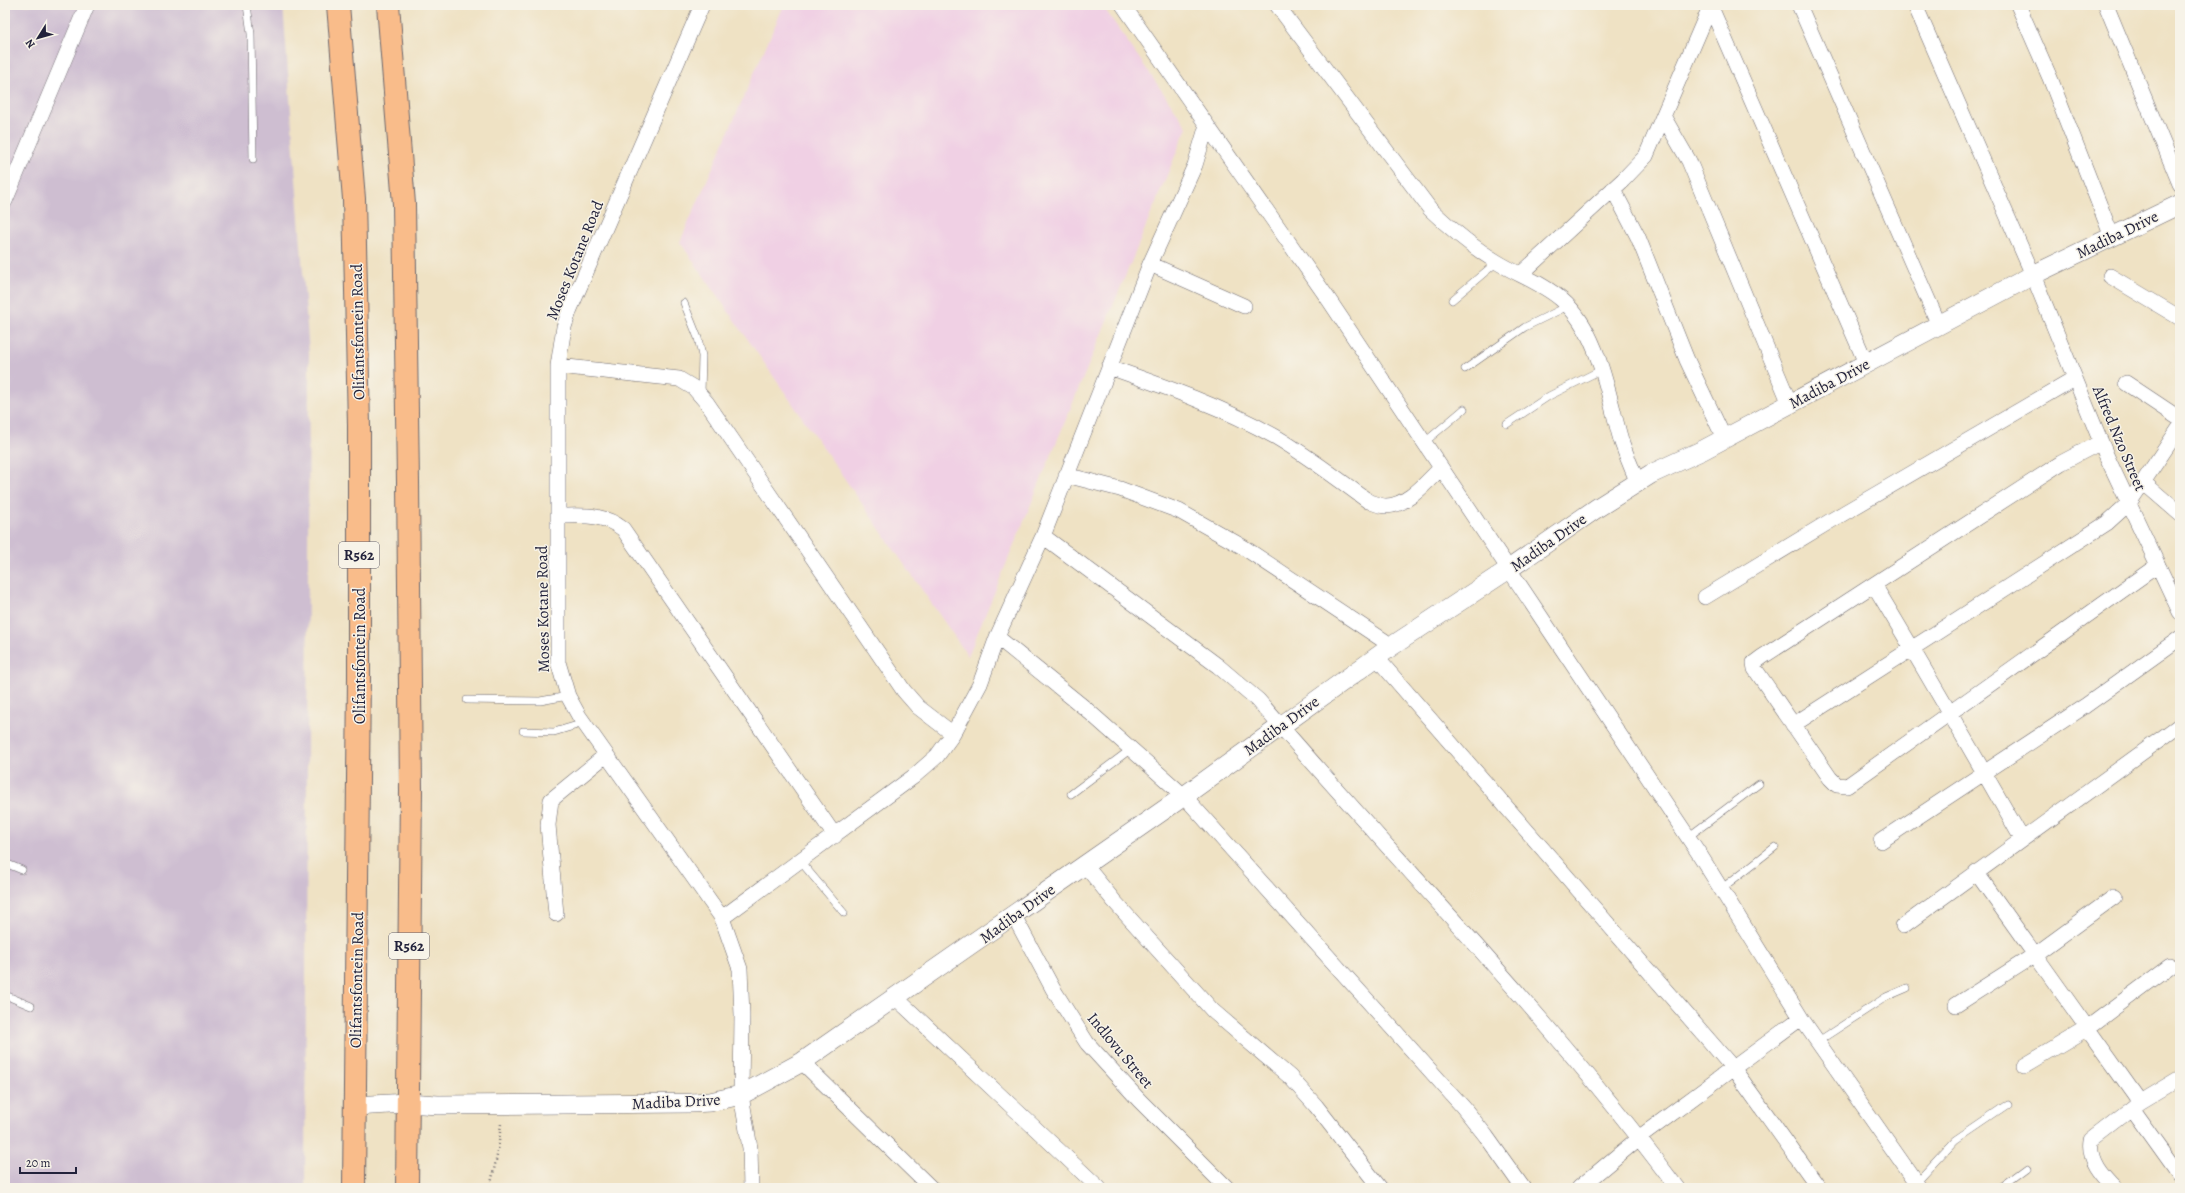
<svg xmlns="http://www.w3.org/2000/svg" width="2185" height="1193" viewBox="0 0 2185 1193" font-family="Alegreya,serif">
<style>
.built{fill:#f0d0e4}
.industrial{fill:#cebed1}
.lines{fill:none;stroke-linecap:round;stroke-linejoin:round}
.service-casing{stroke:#6a656b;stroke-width:8}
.minor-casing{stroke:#6a656b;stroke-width:16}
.tertiary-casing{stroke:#6a656b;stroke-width:20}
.primary-casing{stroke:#6a656b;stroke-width:24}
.path{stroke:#6a656b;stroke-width:2.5;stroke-dasharray:1 3;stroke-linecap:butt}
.service{stroke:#fff;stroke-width:7}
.minor{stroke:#fff;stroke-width:15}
.tertiary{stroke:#fff;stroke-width:19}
.primary{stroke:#f9bc8a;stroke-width:22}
.labels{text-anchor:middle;stroke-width:3;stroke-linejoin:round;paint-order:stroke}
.shield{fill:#f7f3e8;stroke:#62616f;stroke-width:1}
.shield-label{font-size:15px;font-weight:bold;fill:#22223b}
.street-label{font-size:16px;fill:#22223b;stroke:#f7f3e8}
</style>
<rect width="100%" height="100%" fill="#f7f3e8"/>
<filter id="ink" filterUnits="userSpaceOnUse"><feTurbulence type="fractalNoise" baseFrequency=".025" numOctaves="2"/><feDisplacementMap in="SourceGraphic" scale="8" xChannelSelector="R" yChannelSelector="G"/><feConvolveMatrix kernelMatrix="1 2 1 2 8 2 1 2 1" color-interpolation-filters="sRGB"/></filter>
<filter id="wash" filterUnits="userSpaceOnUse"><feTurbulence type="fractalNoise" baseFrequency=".012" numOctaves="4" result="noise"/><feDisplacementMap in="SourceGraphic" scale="16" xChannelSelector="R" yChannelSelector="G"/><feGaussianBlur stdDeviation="0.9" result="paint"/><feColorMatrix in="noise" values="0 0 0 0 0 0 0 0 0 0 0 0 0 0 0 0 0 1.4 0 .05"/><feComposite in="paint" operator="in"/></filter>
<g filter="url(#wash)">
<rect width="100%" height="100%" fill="#efe2c4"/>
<!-- built -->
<path class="built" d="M784,5H1102L1187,127L968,656L680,242Z"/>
<!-- industrial -->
<path class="industrial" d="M5,5H283L309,353L305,1188H5Z"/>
</g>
<g filter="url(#ink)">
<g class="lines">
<!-- service casing -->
<g class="service-casing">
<path id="service" d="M247,5L251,34L253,159
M1452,300L1497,262
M684,303L698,338L702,356L701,394
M1465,369L1525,327L1568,306
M1507,424L1549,396L1601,370
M1425,442L1464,409
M467,700L540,701L568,696
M523,731L554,732L584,723
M1071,794L1131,749
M1688,837L1759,784
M800,861L844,913
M5,863L22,870
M1721,889L1775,847
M5,995L31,1006
M1817,1042L1886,997L1907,988
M1916,1182L1955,1140L2008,1104
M2000,1188L2027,1168"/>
</g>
<!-- minor casing -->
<g class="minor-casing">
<path id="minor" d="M702,5L570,309L564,327L558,366V662L568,696L579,716L722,918L740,969L742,1015L741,1095L750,1148L751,1188
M1123,5L1329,300L1700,855L1801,1018L1920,1188
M1277,5L1430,209C1451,229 1472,247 1497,262C1518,275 1543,283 1562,300C1599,331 1608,396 1621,440C1626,455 1632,469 1638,483
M1710,5L1866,363
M1799,5L1939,325
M1915,5L2033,275L2107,457L2180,612
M2018,5L2050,78L2112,237
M2106,5L2180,184
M1663,116L1689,161L1790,404
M1613,189L1638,237L1687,360L1724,438
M5,201L87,5
M1150,264L1244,306
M1521,274L1623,180L1646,156L1710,7L1714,5
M2110,276L2180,318
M558,366L679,379L694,388L707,403L904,691L918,707L953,734
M1109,367C1166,387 1223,407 1276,437C1308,456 1338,479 1368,501C1374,503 1380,506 1386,506C1408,506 1427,481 1441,468
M2126,383L2180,419
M2101,442L2061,463L1762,657L1754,663L1755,669L1830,778L1837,785L1847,786L2158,565
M1066,475L1120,489L1179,511L1243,547L1392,646
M2143,482L2180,514
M558,516C584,516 602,513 623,529L835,836
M1043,536L1218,666L1258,700C1398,863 1549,1016 1677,1188
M1874,585C1925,669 1973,753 2022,839
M1705,597L1832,520L2075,378
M997,637L1086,709L1184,796L1463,1107L1486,1136L1523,1188
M1376,657L1733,1068L1819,1188
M1793,725L2107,523L2129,503L2180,427
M1881,841L2085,706L2180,638
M1084,864L1114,901L1213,1011L1290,1077L1316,1106L1380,1188
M1976,872L2140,1102
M556,914L548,825L551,800L606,755
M1014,916L1053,989L1087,1043L1139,1100L1227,1188
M722,918L913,777L937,756L953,734L980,684L997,637L1043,536L1150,264L1195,165L1207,125
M1903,926L2180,725
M896,998L1099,1188
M1956,1005L2036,954L2114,897
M802,1062L931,1188
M2024,1066L2086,1029L2170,966
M2132,1108L2180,1175
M1579,1188L1640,1137L1801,1018
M2115,1188C2102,1175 2088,1160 2091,1140L2140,1102L2180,1078"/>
</g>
<!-- tertiary casing -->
<g class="tertiary-casing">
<path id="tertiary" d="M355,1106L407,1103L438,1105L691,1103L710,1102L741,1095L802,1062L1184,796L1392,646L1509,569L1597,508L1651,474L1703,450L2033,275L2180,204"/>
</g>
<!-- primary casing -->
<g class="primary-casing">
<path id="primary" d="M338,5L354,199L359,426V676L354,1188
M388,5L404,204L408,482L411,790L407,1188"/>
</g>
<!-- path -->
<path class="path" d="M490,1188L498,1151L501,1123"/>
<!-- service -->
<use href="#service" class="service"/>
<!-- minor -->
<use href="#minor" class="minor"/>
<!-- tertiary -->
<use href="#tertiary" class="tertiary"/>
<!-- primary -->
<use href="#primary" class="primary"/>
</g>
</g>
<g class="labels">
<!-- shield labels -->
<g class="shield">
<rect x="339" y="542" width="40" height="26" rx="3"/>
<rect x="389" y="933" width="40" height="26" rx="3"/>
</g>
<g class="shield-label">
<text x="359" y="560">R562</text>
<text x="409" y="951">R562</text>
</g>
<!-- street labels -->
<g class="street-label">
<text transform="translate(2117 234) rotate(-26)" y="6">Madiba Drive</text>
<text transform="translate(574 260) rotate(-68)" y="6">Moses Kotane Road</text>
<text transform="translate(357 332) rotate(-91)" y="6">Olifantsfontein Road</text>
<text transform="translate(1829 383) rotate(-28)" y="6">Madiba Drive</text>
<text transform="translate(2120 438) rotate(67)" y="6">Alfred Nzo Street</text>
<text transform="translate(1548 542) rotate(-35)" y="6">Madiba Drive</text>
<text transform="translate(542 609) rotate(-91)" y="6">Moses Kotane Road</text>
<text transform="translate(359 656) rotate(-90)" y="6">Olifantsfontein Road</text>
<text transform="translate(1281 725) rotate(-36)" y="6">Madiba Drive</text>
<text transform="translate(1017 913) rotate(-36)" y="6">Madiba Drive</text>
<text transform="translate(356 980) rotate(-89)" y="6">Olifantsfontein Road</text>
<text transform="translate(1121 1050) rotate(50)" y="6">Indlovu Street</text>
<text transform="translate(676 1101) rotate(-3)" y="6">Madiba Drive</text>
</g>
</g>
<!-- margin -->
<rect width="2185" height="1193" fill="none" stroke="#f7f3e8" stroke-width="20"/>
<!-- north arrow -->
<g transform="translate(38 38) rotate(233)" stroke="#f7f3e8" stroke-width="3" paint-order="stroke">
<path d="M0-3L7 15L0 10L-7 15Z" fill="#22223b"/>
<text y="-6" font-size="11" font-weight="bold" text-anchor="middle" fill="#22223b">N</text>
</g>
<!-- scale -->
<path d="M20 1167v6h56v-6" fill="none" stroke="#22223b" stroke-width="2"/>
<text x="26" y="1167" font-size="12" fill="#22223b" stroke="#f7f3e8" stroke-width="3" paint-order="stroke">20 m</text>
</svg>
